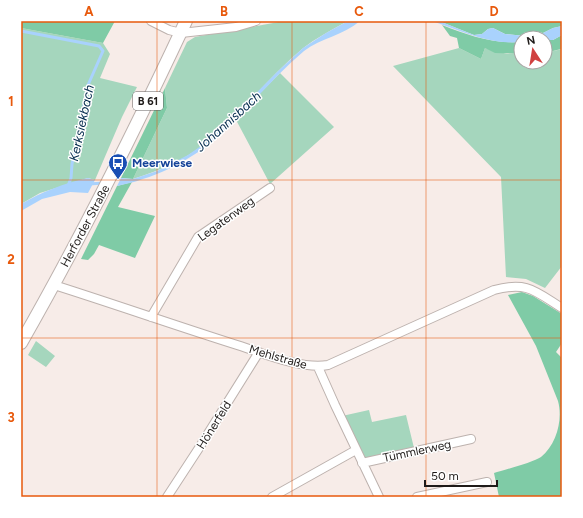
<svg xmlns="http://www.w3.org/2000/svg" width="583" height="518" viewBox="0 0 583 518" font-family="Figtree,sans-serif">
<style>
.green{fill:#a5d6bd}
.forest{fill:#7fcba6}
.water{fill:#a9d2fd}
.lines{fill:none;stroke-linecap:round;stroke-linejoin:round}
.stream{stroke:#a9d2fd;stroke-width:3}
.street-casing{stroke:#bdb2ae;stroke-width:10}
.primary-casing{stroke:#bdb2ae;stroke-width:14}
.street{stroke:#fff;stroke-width:8}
.primary{stroke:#fff;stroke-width:12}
.grid{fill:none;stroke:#e8590c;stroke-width:1;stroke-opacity:0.55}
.labels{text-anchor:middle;stroke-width:3;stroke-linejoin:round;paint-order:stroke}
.shield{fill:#fff;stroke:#625f5e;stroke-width:1}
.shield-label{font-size:11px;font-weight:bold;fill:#1f1b19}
.transit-label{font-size:12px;font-weight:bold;fill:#164399;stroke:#fff;text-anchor:start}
.street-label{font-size:12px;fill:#1f1b19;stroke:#fff}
.water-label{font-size:13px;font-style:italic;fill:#042b4d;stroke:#fff}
.neatline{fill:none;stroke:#e8590c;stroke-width:1.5}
.grid-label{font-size:13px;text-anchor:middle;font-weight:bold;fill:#e8590c}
</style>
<rect width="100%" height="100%" fill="#f7ece8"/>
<!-- green -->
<path class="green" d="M284,21H348C333,29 316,38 302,49C269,77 243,111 211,139C189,158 161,170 133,179L167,108L165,88L175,67L187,42L195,37Z
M21,28L103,43L110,54L100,78L137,87L122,117L95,180L88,178L40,193L21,204Z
M459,48L481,59L485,48L507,54H521V62H545V53L562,49V266L545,288L526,279L506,277L501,177L393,66Z
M280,73L334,127L270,184L235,118Z
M36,341L55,356L46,367L28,355Z
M369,410L372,422L406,415L414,448L363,459L342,416Z"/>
<!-- forest -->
<path class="forest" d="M21,21H115L103,43L21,28Z
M439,21H562V26L553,28L535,37L505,34L493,28L488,29L482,34L474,35Z
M442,25C467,35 493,44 521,42V54L495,53L485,48L481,59L459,48L457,38L450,36Z
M562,35V52L561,49L545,53V40H553Z
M165,88L167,108L133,179L121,178Z
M132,182L118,207L155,216L135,258L99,245L94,254L88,260L81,259L117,186Z
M522,292L533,296L562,314V343L556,352L562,358V497H499L494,473C504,470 534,462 541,457C557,444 563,419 558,401L536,346L508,295Z"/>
<!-- water -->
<path class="water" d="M348,21H360C344,35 321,38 304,51C271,79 245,113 213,141C186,163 152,179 117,186L121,178L133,179L157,171L188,155L211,139L277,72L303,48L326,33Z
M432,21H439L474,35L482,34L488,29L493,28L505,34L535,37L553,28L562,26V35L553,40H545V38H521V42C489,45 462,31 432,21Z
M88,178L95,180L88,193L70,192L42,199L21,211V204C42,192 64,183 88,178Z"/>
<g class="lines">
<!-- stream -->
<path class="stream" d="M21,31L99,46L103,51L88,85L72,164L71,178L68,186
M89,184L104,183"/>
<!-- street casing -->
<g class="street-casing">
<path id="street" d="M151,21L169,30L181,33L236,27L256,21
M54,285C114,304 174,325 234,344C260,352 301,370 328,365L494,290C527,281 535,291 562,308
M151,317L198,237L270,188
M318,367L335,405L379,497
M362,463L471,439
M167,497L199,448L259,352
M272,497L356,450
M417,497L487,482"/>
</g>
<!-- primary casing -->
<g class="primary-casing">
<path id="primary" d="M21,343C81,238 135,130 186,21"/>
</g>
<!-- street -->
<use href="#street" class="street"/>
<!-- primary -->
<use href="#primary" class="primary"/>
</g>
<!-- grid -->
<path class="grid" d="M157,21V497M292,21V497M426,21V497M21,180H562M21,338H562"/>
<!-- icons -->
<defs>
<g id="bus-pin" transform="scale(1)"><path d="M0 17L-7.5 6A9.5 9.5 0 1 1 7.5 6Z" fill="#1a4fb4" stroke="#fff"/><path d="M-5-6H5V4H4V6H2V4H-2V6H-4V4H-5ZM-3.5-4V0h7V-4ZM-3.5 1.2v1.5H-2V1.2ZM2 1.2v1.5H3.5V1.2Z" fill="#fff"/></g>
</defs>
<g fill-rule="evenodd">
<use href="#bus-pin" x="118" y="163"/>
</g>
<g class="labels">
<!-- shield labels -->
<rect class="shield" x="133" y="92" width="30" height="18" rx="3"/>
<g class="shield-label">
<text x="148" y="105">B 61</text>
</g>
<!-- transit labels -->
<g class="transit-label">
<text x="132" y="167">Meerwiese</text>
</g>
<!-- street labels -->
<g class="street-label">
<text transform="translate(226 219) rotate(-36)" y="4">Legatenweg</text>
<text transform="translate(85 226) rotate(-62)" y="4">Herforder Straße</text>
<text transform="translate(278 357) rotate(16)" y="4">Mehlstraße</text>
<text transform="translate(214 425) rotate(-58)" y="4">Hönerfeld</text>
<text transform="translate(417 451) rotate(-12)" y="4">Tümmlerweg</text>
</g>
<!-- water labels -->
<g class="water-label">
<text transform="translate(228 121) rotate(-42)" y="5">Johannisbach</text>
<text transform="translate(81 123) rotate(-78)" y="5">Kerksiekbach</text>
</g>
</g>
<!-- border -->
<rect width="583" height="518" fill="none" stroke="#ffffff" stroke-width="44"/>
<!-- north arrow -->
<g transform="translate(533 50) rotate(348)"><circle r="19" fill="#ffffff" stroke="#a5a4a3"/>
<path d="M0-3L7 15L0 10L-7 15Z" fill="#d04140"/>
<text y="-6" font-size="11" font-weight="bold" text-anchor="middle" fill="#1f1b19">N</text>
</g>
<!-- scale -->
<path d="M425 480v6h72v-6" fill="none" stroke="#1f1b19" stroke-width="2"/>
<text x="431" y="480" font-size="12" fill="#1f1b19" stroke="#ffffff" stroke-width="3" paint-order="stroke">50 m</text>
<rect x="22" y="22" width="539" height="474" class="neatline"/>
<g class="grid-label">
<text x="89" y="16">A</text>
<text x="224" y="16">B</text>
<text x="359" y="16">C</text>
<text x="494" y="16">D</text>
<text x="11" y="106">1</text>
<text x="11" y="264">2</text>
<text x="11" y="422">3</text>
</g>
</svg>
